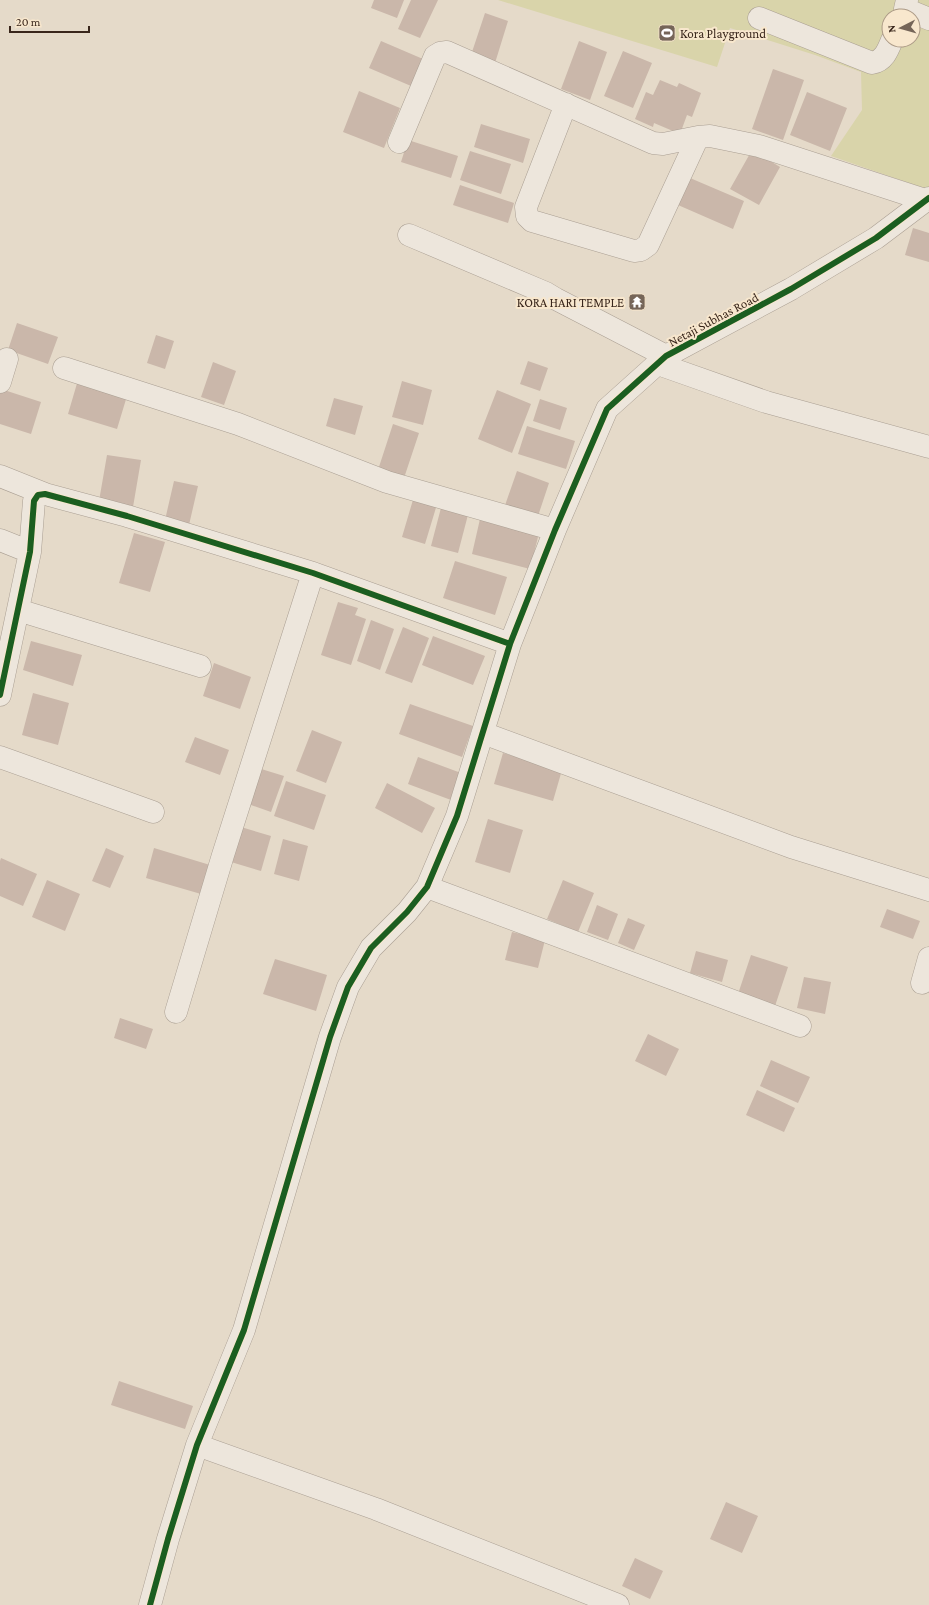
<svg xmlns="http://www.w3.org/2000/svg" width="929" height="1605" viewBox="0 0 929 1605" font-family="'Crimson Pro',serif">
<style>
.green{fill:#d9d4aa;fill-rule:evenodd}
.building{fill:#cab7aa}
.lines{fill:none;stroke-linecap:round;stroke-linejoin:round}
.minor-casing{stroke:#aa9f93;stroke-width:23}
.minor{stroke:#ede6dc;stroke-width:22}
.cycleway-casing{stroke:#f8e7cd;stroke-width:8}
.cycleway{stroke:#1b5e20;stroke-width:6}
.labels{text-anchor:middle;stroke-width:4;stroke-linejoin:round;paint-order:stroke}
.poi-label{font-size:13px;fill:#39261b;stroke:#f8e7cd;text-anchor:start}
.street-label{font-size:13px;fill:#39261b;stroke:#f8e7cd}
</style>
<rect width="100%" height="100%" fill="#e5dac9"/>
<!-- green -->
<path class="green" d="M498,0H929V190L831,156L862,110L861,72L815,55L730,28L717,67ZM889,16H913V40H889Z"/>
<!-- building -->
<path class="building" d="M374,0H404L397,18L371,8Z
M411,0H438L420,38L398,29Z
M485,13L508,21L495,63L471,55Z
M381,41L423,59L411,86L369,68Z
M579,41L607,52L590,100L561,89Z
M623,51L652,63L633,108L604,96Z
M773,69L804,80L783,140L752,129Z
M660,80L677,87L679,83L701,93L692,117L687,115L680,134L654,123L653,127L635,119L646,92L653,95Z
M359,91L400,108L384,148L343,132Z
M807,92L847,108L830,151L790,135Z
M481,124L530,139L523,163L474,147Z
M408,140L458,156L451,178L401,162Z
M752,150L780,167L759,205L730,189Z
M470,151L511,164L501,194L460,180Z
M690,178L744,201L733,229L678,205Z
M460,185L514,203L508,223L453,205Z
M913,228L929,233V262L905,255Z
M17,323L58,337L48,364L8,350Z
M156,335L174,341L165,369L147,363Z
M528,361L548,368L540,391L520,384Z
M213,362L236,371L224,405L201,397Z
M78,380L127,396L117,429L68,414Z
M402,381L432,390L423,425L392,417Z
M1,389L41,402L31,434L0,424V394Z
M497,390L531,404L512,453L478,439Z
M334,398L363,406L355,435L326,426Z
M540,399L567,408L560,430L533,421Z
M393,424L419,433L403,481L377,473Z
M527,426L575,441L566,469L518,454Z
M107,455L141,460L133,507L99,501Z
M517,471L549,483L536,522L503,511Z
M174,481L198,486L189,525L165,520Z
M415,493L438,501L425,544L402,537Z
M442,504L469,511L458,553L431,546Z
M480,519L539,533L530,569L472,554Z
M134,533L165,542L150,592L119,583Z
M455,561L507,577L495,615L443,598Z
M338,602L358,608L355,615L366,619L351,665L321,655Z
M371,620L394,629L380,670L357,661Z
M403,627L429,638L412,683L385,673Z
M433,636L485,656L473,685L422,665Z
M31,641L82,655L73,686L23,670Z
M214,663L251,677L240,709L203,696Z
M33,693L69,703L58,745L22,735Z
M410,704L473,726L462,757L399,734Z
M312,730L342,742L326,783L296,771Z
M195,737L229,750L220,775L185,762Z
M503,753L562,770L553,801L494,784Z
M418,757L461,773L451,800L408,784Z
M258,768L284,776L271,812L245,803Z
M286,781L326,795L314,830L274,816Z
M387,783L435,808L422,833L375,808Z
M488,819L523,830L510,873L475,862Z
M241,827L271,836L261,871L231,862Z
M283,839L308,846L299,881L274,874Z
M106,848L124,856L110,888L92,881Z
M154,848L210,865L201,894L146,878Z
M1,858L37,874L23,906L0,896V861Z
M47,880L80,894L65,931L32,917Z
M563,880L594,893L578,932L547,919Z
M597,905L618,914L608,940L587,932Z
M887,909L920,921L913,939L880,927Z
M628,918L645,925L634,950L618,943Z
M512,932L545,940L538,968L505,960Z
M696,951L728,960L722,982L690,973Z
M751,955L788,967L775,1006L738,994Z
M275,959L327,975L316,1011L263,994Z
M804,977L831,982L825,1014L797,1008Z
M120,1018L153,1029L146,1049L114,1038Z
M648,1034L679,1049L666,1076L635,1061Z
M771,1060L810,1077L798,1103L760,1086Z
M757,1090L795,1108L784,1132L746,1115Z
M119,1381L193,1406L185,1429L111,1405Z
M726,1502L758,1516L742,1553L710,1539Z
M635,1558L663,1571L650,1599L622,1586Z"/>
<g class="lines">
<!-- minor casing -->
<g class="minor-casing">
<path id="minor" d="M907,0L905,9L929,19
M759,18L872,63C884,61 888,50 892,40
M566,104L526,207L527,216L532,221L634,251L641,250L648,245L698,137
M399,142L435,56L440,53L447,52L653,143L663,144L698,137L710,136L759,146L925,200
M409,235L546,293L556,299L666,356
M658,364L766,402L929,447
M64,368L238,424L387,482L555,530
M0,382L7,359
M0,476L45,494
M0,540L30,552
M18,610L200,666
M510,644L555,530L607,409L666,356L791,289L876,238L929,198
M0,695L30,552L34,501L38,495L45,494L127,516L313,573L510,644L457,816L427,887L407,912L371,948L348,987L330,1037L244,1330L197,1445L168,1539L150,1605
M483,733L791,847L929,890
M0,757L153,812
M427,887L800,1026
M922,983L929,958
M176,1012L223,855L313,573
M197,1445L376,1509L618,1605"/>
</g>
<!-- minor -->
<use href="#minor" class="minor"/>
<!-- cycleway casing -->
<g class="cycleway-casing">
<path id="cycleway" d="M510,644L555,530L607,409L666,356L791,289L876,238L929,198
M0,695L30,552L34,501L38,495L45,494L127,516L313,573L510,644L457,816L427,887L407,912L371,948L348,987L330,1037L244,1330L197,1445L168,1539L150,1605"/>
</g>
<!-- cycleway -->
<use href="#cycleway" class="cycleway"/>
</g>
<!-- icons -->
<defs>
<g id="stadium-square" transform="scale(0.9)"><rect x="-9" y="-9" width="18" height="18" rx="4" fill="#756558" stroke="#f8e7cd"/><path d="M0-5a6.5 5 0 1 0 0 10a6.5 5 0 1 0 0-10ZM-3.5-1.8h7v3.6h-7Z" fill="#fff"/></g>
<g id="temple-square" transform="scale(0.9)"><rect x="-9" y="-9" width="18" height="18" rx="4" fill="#756558" stroke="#f8e7cd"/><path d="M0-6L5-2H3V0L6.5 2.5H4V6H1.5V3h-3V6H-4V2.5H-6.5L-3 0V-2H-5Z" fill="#fff"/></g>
</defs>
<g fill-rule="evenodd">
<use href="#stadium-square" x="667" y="33"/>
<use href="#temple-square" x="637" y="302"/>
</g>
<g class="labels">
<!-- poi labels -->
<g class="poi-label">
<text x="680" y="38">Kora Playground</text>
<text x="624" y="307" text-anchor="end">KORA HARI TEMPLE</text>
</g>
<!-- street labels -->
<g class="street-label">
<text transform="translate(713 319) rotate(-28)" y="5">Netaji Subhas Road</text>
</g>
</g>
<!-- north arrow -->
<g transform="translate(901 28) rotate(264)"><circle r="19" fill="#f8e7cd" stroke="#ac9a86"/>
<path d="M0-3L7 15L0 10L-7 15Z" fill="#756558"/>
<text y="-6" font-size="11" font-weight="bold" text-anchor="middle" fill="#39261b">N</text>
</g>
<!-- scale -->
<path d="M10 26v6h79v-6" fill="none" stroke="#39261b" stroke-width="2"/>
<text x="16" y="26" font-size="12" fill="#39261b" stroke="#f8e7cd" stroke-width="3" paint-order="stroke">20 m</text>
</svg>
